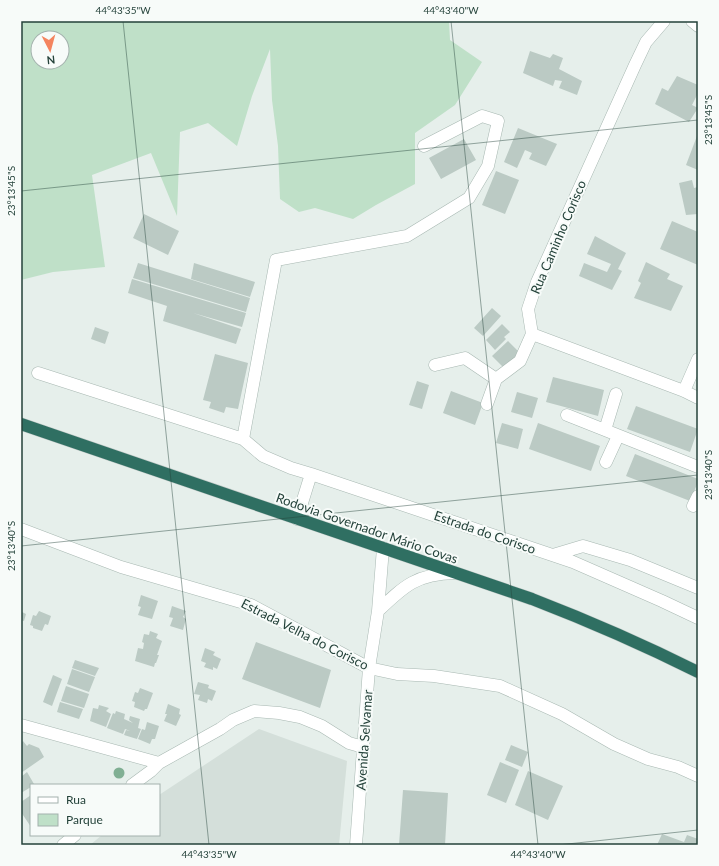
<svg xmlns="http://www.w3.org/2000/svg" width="719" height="866" viewBox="0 0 719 866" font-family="Lato,sans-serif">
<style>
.built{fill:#d4dfda}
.green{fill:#bfe0c8;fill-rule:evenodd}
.building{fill:#bbcac4}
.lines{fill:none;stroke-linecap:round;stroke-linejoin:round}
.minor-casing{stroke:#a8b8b2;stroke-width:13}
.highway-casing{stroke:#c2cac8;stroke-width:13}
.minor{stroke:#fff;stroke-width:12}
.highway{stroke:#2f6f62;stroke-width:12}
.tree{fill:#80af93}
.ticks{fill:none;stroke:#24423a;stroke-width:1;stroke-opacity:0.45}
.labels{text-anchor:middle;stroke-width:4;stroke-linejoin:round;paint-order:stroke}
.street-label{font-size:13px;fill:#24423a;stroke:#f7fbf9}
.neatline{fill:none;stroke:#24423a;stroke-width:1.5}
.ticks-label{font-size:10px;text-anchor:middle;fill:#24423a}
</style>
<rect width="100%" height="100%" fill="#e6efeb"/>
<!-- built -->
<path class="built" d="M259,729L347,761L339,845H90L102,835H159V795Z"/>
<!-- green -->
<path class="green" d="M21,21H449L450,40L482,62L455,105L415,133V184L376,205L353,219L315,208L299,212L280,199L278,146L272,100L270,49L252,96L237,146L208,123L180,132L177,216L151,153L92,175L105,267L53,272L21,280ZM38,38H62V62H38Z"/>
<!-- building -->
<path class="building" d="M530,51L550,58L553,54L563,58L559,69L582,81L577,95L559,88L562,81L555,80L553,86L523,73Z
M677,76L698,85V93L692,105L698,108L689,122L655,104L662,88L668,91Z
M518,128L557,144L546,166L529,159L532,153L525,150L517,168L504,162Z
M697,136L698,137V170L686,165Z
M464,139L476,160L441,179L429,158Z
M496,171L519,180L505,214L482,205Z
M692,180L694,188L698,187V214L686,215L679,183Z
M144,214L179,231L168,255L133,238Z
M672,221L698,232V265L660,249Z
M595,236L626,253L618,269L622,271L612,290L579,276L584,263L607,272L611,264L587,254Z
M646,262L670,274L667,279L683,286L671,311L634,298L641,283L638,281Z
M138,263L250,298L246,312L133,278Z
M194,263L255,282L250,297L191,279Z
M132,279L246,313L242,327L193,313L241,329L236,344L163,321L167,306L128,293Z
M492,308L501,316L483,336L474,328Z
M502,324L510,332L504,337L506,339L495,350L486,340Z
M95,327L109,332L105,344L91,339Z
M508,341L520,353L504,368L492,356Z
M215,354L248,363L238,409L226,407L224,413L209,408L211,402L203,400Z
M553,377L604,390L598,416L546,402Z
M417,381L429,385L422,409L409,405Z
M451,391L483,403L475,425L443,413Z
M517,392L538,398L532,418L511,412Z
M636,406L698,429L690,452L627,429Z
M502,423L523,429L518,449L496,443Z
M538,423L600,446L591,471L529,449Z
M635,454L698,479V482L690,501L626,476Z
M141,595L158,601L152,619L138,615L141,607L138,606Z
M172,606L186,611L183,617L186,619L183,630L170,626L173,618L169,617Z
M39,611L51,616L48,625L45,624L42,631L33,628V626L30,625L33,615L36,616Z
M22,612L26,614L24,621L21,620Z
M150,631L158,634L156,638L162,641L157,655H159L156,663H155L154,667L135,661L138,648L143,649L144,643L142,642L144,634L149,635Z
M256,642L331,670L320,708L242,679Z
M205,648L215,652L213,655L221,659L217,669L213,667V670L204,667L206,663L201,661Z
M75,660L99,668L95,676L72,668Z
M72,669L95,677L89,692L67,684Z
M53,675L62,679L52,706L43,702Z
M198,682L209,685L208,688L216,691L212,701L208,699L207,703L198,700L200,695L194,694Z
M66,686L89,694L84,708L61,701Z
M140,688L153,693L147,709H145L144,711L134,707L135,702L132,701L135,692L138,693Z
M60,702L83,709L79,719L57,712Z
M168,704L180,709L179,714L181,715L176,726L164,721L167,714H165Z
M99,705L109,708L106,711L111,714L106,727L90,721L93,708L98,709Z
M116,711L125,714L124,719L133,723L129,720L130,716L140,719L138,728L141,729L137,739L124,735L126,730L130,731L125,729L123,734L107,728L113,713L115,714Z
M147,722L159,726L155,739H152L150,744L138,739L142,729L145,730Z
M23,741L27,746L29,744L39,748L44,757L21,773V743Z
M511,745L528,752L522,767L505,760Z
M500,762L519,770L506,803L487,795Z
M528,771L563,786L548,820L515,805Z
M27,772L34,784L31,785V787L21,793V777Z
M403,790L448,793L445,845H399Z
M31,795V827L21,812V802Z
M662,834L684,842L687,835L698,839V845H657Z"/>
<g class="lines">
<!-- minor casing -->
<g class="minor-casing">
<path id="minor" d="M692,21L698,26
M532,334L528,309L537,282L635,65L646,42L664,21
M532,334L684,391L698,398
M435,365L465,358L496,379
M38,373L243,439L263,456L291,468L311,474
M684,391L698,359
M487,404L496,379L520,361L532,334
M567,415L698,467
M605,430L616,394
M243,439L276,260L407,236L469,198L488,166L498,121L482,116L424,146
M606,462L618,436
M693,506L698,496
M297,519L311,474L573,562L662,601L698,618
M21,529L121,567L251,605L369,668L397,674L434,676L500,686L562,714L614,744L648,759L678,767L698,776
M553,555L583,546L630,560L698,588
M378,611C405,585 417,574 455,573
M21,725L159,763
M132,785L151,771L159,763L220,729L233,720L254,711L279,713L300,717L322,726L349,743L363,747
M63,845L75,835
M356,845L369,668L378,611L383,548"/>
</g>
<!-- highway casing -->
<g class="highway-casing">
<path id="highway" d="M21,424L532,599C589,621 644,645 698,672"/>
</g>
<!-- minor -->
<use href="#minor" class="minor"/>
<!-- highway -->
<use href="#highway" class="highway"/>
</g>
<!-- trees -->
<circle class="tree" cx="119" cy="773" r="5.5"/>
<!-- ticks -->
<path class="ticks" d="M123,21L209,845M451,21L538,845M21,191L698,120M21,546L698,475M558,845L698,830"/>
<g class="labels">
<!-- street labels -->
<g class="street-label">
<text transform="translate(558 237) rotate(-67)" y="5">Rua Caminho Corisco</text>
<text transform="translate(367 528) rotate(19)" y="5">Rodovia Governador Mário Covas</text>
<text transform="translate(485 532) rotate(19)" y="5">Estrada do Corisco</text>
<text transform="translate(305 634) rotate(27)" y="5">Estrada Velha do Corisco</text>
<text transform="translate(364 740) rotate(-86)" y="5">Avenida Selvamar</text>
</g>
</g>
<!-- border -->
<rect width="719" height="866" fill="none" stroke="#f7fbf9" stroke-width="44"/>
<!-- legend -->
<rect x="30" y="784" width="130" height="52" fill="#f7fbf9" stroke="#a3b1ad"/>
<rect x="38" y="797" width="20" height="6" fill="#ffffff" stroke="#a3b1ad"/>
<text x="66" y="804" font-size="12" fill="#24423a">Rua</text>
<rect x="38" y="814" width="20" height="12" fill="#bfe0c8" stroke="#a3b1ad"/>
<text x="66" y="824" font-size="12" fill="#24423a">Parque</text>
<!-- north arrow -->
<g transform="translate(50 50) rotate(174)"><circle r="19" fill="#f7fbf9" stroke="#a3b1ad"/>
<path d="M0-3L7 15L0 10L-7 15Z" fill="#f4845f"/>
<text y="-6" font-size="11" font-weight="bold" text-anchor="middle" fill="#24423a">N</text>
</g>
<rect x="22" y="22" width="675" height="822" class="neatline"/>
<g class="ticks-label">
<text x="123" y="14">44°43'35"W</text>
<text x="451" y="14">44°43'40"W</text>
<text transform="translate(708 120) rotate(-90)" y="4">23°13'45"S</text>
<text transform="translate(11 191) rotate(-90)" y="4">23°13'45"S</text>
<text transform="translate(708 475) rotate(-90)" y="4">23°13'40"S</text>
<text transform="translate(11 546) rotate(-90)" y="4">23°13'40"S</text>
<text x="209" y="858">44°43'35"W</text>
<text x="538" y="858">44°43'40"W</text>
</g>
</svg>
